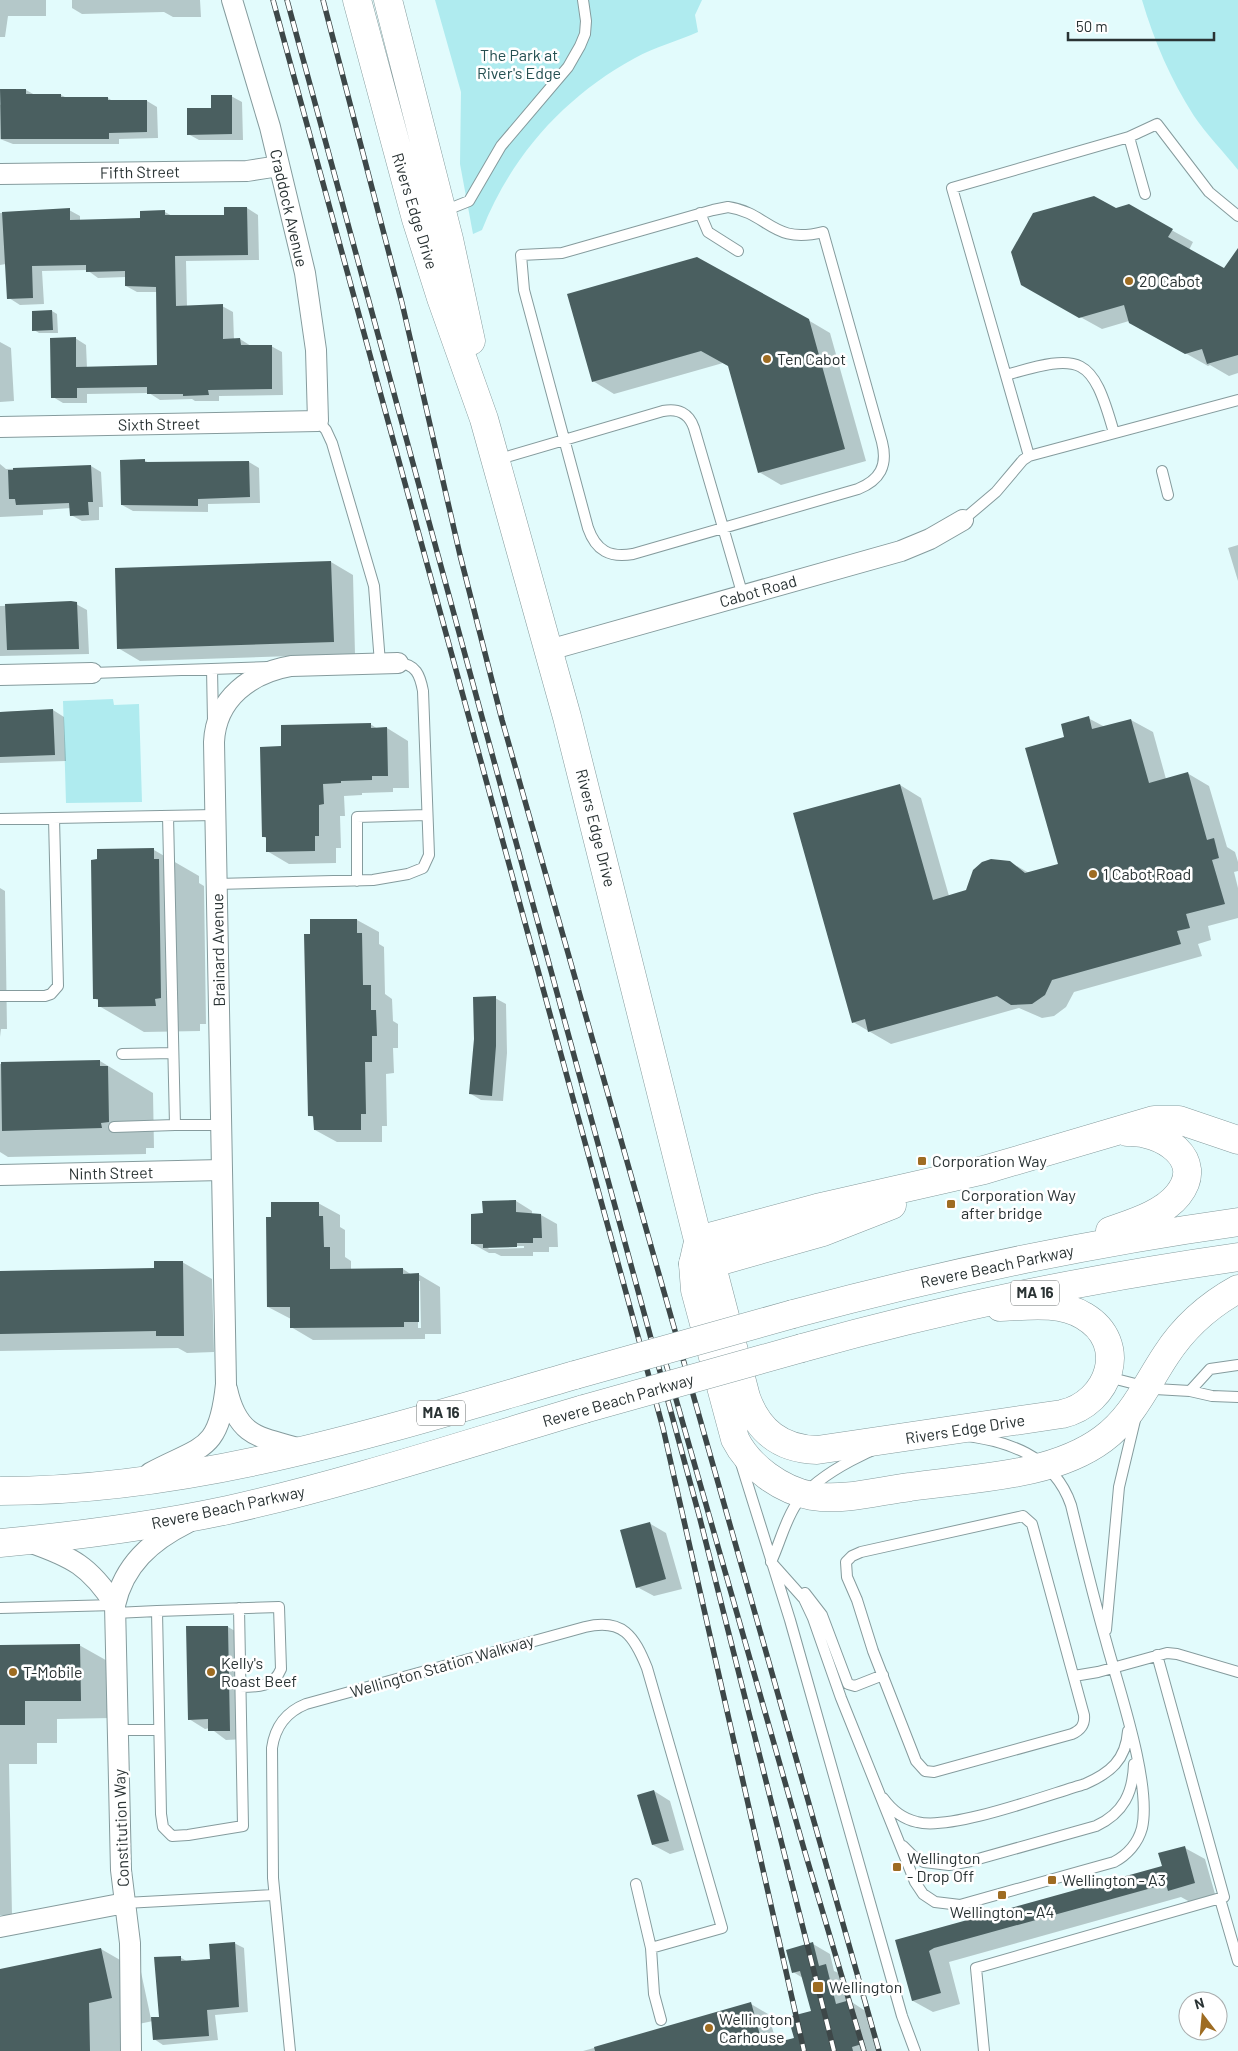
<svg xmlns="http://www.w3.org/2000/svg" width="1238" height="2051" viewBox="0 0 1238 2051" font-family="Barlow,sans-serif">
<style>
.green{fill:#afebef}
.shadow{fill:#0003;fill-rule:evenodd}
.building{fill:#4a5f60}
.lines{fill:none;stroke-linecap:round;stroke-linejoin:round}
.lane-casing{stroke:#859b9d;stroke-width:12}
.street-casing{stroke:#859b9d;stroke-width:22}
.secondary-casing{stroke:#859b9d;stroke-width:29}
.highway-casing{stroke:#859b9d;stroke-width:29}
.lane{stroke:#fff;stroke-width:10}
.street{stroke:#fff;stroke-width:20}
.secondary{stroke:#fff;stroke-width:28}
.highway{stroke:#fff;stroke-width:28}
.rail-casing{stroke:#3d4748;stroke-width:5.5}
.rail{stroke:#fff;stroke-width:4;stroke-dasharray:11;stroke-linecap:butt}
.highway-bridge-casing{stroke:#859b9d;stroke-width:29;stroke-linecap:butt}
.highway-bridge{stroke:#fff;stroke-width:28}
.poi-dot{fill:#9e6c22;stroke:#fff;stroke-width:2}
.labels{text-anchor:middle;stroke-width:5;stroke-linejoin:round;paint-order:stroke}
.shield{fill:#fff;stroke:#6a7071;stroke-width:1}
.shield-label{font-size:15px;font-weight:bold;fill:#2a3334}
.park-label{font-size:16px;fill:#255052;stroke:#fff}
.street-label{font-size:16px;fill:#2a3334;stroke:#fff}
.poi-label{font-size:16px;fill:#2a3334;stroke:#fff;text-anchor:start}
</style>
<rect width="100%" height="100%" fill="#e2fbfc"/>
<!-- green -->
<path class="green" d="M435,0H702L695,15L698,32C678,41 655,47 635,58C565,96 511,156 482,230L473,234L460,164L461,92Z
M1142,0H1238V170C1224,152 1207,135 1194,116C1171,80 1154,41 1142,0Z
M113,699L114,705L139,704L142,802L66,803L63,701Z"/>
<!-- shadow -->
<path class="shadow" d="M0,0H46V16H8L5,37H0Z
M72,0H200L201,17H173L164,12L82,14L72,8Z
M26,90L35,95H61L67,98H108L114,102L147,101L157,107L158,138L119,139V144H13L0,139V105Z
M231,96L242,102L243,140H199L188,134L212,109Z
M1128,206L1193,242L1189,250L1224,270L1238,250V373L1229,376L1210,365L1208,366L1129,321L1102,329L1044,297L1116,209Z
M247,208L258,215L259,260L186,261L187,307L222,306L233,312L234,340L240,339L251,346H271L282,352L283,395L219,396V401H195L192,399L160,400L149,393L87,394V403H63L53,397L75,338L86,345L87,368L159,366L158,292H137L126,286V277L98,278L87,270L42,271L44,304L20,305L9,298L6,264L0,265V213L69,210L80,216V221L141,219L165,212L174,217L225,216Z
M52,311L57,314L58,333H39L34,330Z
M808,320L830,333L866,461L781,485L759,472L729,366L723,363L614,394L593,381Z
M0,342L11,348L14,401L0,402Z
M144,460L149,463L249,462L259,468L260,503L208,504V512L133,511L122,505Z
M0,464L6,469L91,466L101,472L103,507H99V520L82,521L71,515V508L43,510V515L0,517Z
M1238,545V581L1228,548Z
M331,562L353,575L355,654L140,661L118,648L116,569Z
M76,604L87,610L89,654L0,656V606Z
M53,710L64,717L66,761L0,763V712Z
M1088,718L1105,727L1131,720L1153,732L1166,779L1187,773L1209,786L1227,847L1235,852L1238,862V871L1234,872L1238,888V918L1208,926L1211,940L1198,944L1202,956L1074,992L1066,1007L1054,1016L1042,1018L1019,1008L891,1044L853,1022L900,785L921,798L949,896L967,891L1010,862L1029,873L1059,865L1066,738Z
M370,724L378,729L387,728L408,741L409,788H393V792L362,793V795L344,796L345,816H340L341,848H336V863L289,864L267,851V839L263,836L282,748Z
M154,850L199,876V883L204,886L206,1024H200V1031L144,1032L99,1006V1001L94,998Z
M0,888L5,891L7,1029H1L0,1037Z
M357,920L379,932V944L384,947L385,994L392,999L393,1021L398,1024V1048H393L394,1073L386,1074L387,1126H382V1142H337L315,1130V1118L309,1115L311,935Z
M495,998L506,1004L507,1053L503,1101L481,1100L471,1094Z
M100,1061L153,1093L154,1148H146V1154L8,1157L0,1152V1064Z
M516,1201L532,1211V1214L541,1215L557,1224L558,1247H549V1252H533V1256H501L495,1253H489L473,1244L484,1215ZM486,1246H524V1248L489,1249Z
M318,1203L340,1215V1227L345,1230V1257L351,1261V1270L403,1269L412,1275L418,1274L440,1287L441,1334H425V1339L313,1340L291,1327V1319L268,1307ZM418,1281H420L421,1328H418Z
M182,1262L212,1279L214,1352L187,1353L178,1348L0,1351V1272L155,1269Z
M649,1523L666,1533L682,1589L654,1596L637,1587Z
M228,1627L244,1636L246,1739L226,1740L210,1728L205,1729L189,1719Z
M79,1645L111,1663L112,1718L57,1719V1743H37V1764H9L12,1915H0V1646Z
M654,1791L670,1801L684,1850L670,1854L653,1845Z
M1185,1848L1205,1859L1215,1894L1190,1902L1181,1897L949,1962L960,2004L933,2012L913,2001L896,1941L1163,1867Z
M234,1943L244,1948L248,2012L215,2015L218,2040L163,2045L154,2039L153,2021L129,2026L130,2051H0V1970L101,1949L141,1972L151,2019L160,2018L180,1957L188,1962L211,1960Z
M813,1944L830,1954L834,1971L843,1975L850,2001L867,2012L878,2051H583L751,2004L768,2014L777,2044L795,2038L812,2012L803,1978L793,1972Z"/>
<!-- building -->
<path class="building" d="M0,89H26V94H61V97H108V100H147V132L109,133V139H1Z
M211,95H232V134L187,135V108H211Z
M1094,196L1116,208L1129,204L1173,229L1168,237L1224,268L1238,248V355L1207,364L1202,349L1185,354L1129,323L1124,305L1079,318L1021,285L1011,252L1033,213Z
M224,207H247L248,255L175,256L176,306L223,304V339L240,338L241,345H272V389L208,390L209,395L183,396V394H147V387L77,388V398H51L50,338L76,337V367L157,365L156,287L125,286V271L86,272V265L32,266L33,298L7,299L2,212L70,208V220L140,218V211L165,210V215H224Z
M697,257L809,319L845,449L758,473L728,366L701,351L592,382L567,294Z
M52,310L53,330L32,331V311Z
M145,459V462L249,461L250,497L198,499V506L121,505L120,460Z
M91,465L93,502H88L89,515L70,516L69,503L16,505L15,499H9L8,470H13V468Z
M331,561L334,642L117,649L115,568Z
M71,601L77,602L79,649L7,650L5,604Z
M53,709L55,755L0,757V712Z
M1089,716L1092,729L1131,719L1149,783L1188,772L1207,840L1214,838L1219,858L1212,860L1225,904L1186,914L1190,928L1177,931L1181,944L1052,980L1045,995L1032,1004L1011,1005L997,996L868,1032L865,1019L852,1023L793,813L900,784L933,900L966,890L973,870L982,862L991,859L1010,861L1025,873L1058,864L1025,748L1064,737L1061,724Z
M371,723V728L387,727L388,776H372V780L341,781V783L323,784L324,804L319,805V836H315V851L266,852V837H262L260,747L281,746V725Z
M154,848V859H159L161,998L155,999L156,1006L98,1007V999H93L91,860L97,859V849Z
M310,919H357V933H362L363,985H371V1010H376L377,1036H372V1062H365L366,1114H361V1130H314L313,1116H308L304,934H310Z
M496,996V1046L492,1096L469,1094L474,1039L473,997Z
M100,1060V1066H108L109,1122L101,1123L102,1128L2,1131L1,1062Z
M516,1200V1212L541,1214L542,1238H533V1243H517V1247L483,1248V1244H471V1214L483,1213L482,1201Z
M271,1202H319V1216H323L324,1247H330V1269L403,1268V1274L419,1273V1322H404V1327L290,1328V1307H267L266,1217H271Z
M154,1261H183L184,1336H156V1331L0,1334V1271L154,1268Z
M650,1522L666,1579L636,1588L620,1530Z
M186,1626H228L230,1731H208V1719L188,1720Z
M80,1644L81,1701H25V1725H0V1645Z
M654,1790L669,1841L652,1845L637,1795Z
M1185,1846L1195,1883L1168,1891L1166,1884L934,1948L929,1951L941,1993L912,2001L895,1940L1162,1866L1158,1853Z
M235,1942L239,2007L207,2010L209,2036L153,2040L151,2017H159L154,1957L181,1956V1961L210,1959L209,1944Z
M813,1942L819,1966L826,1964L836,2004L850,2000L862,2044L852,2047L853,2051H595L594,2047L751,2002L763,2046L794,2038L788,2017L811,2011L800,1971L792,1973L786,1950Z
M101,1948L112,1998L89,2003L90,2051H0V1969Z"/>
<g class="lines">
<!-- lane casing -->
<g class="lane-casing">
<path id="lane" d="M1129,137L1145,194
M728,207C769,213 772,245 823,232L882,442C888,466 880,480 858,489L633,554C610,558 596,551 588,528L524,290L521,255L562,253L713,210Z
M444,211L469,201L501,146L568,67L580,46L585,34L586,21L583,0
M700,213L708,232L738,251
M1238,216L1209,192L1157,124L1129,137L952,188L1029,456L1238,400
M1006,375C1082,353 1092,355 1114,433
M318,421L326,430L332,443L374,586L380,663
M496,460L663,411C678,408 689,413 694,428L743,596
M1162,471L1168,495
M963,520L996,492L1023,460L1029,456
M212,669L213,721
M92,673L269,667
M0,819L215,815
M357,881V817L427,815
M216,884L373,880L408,874L423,868L429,855L423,691C420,675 416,664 398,663
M0,996H45L51,994L58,986L54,818
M122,1054L173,1053
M175,1125H221
M114,1127L175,1125L168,816
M1108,1377L1155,1389L1190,1391L1212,1396L1238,1397
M1190,1391L1210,1369L1238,1365
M959,1435C1006,1440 1054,1455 1071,1505C1082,1550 1093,1596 1106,1641C1118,1686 1152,1784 1142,1828C1138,1843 1127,1855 1114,1862L960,1905L935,1902L923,1894L915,1882L841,1698L813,1618L804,1599L771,1562C780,1543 785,1520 797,1503C819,1472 880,1443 916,1436C930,1434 945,1435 959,1435Z
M740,1460L790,1620L902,2016L915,2051
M1023,1516L1032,1524L1084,1715C1085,1725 1081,1730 1072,1734L934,1772L925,1771L916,1761L873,1651L857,1600L847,1577L846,1562L852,1556L861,1552Z
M805,1593L822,1615L848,1684L855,1686L883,1675
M0,1608L115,1605
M239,1608L243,1826L188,1835L172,1836L163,1827L161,1814L157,1611L279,1607L281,1669C274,1687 257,1687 240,1687
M115,1613L157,1611
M1106,1630L1119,1487L1135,1420
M1074,1676L1098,1672L1167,1653L1177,1654L1238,1672
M118,1730H159
M883,1798C891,1809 903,1819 917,1822C951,1831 1047,1795 1085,1784C1110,1773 1126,1760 1128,1731
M903,1846L913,1856L924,1862L949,1865L971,1861L1096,1826C1124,1813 1133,1792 1134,1764
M636,1884L651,1948L654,1994L661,2020
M1220,1899L1238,1961
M125,1903L274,1895
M290,2051L273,1878L272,1748C275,1727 286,1712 306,1704L585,1627C623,1618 634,1636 647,1668L722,1928L651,1948
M984,2051L976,1968L1224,1897L1157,1655"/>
</g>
<!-- street casing -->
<g class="street-casing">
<path id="street" d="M0,174L247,171L279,166
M0,427L318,421L316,350L305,273L270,127L232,0
M549,650L901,551L930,539L963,520
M0,675L92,673
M0,1175L222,1170
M227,1389C238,1439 261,1437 305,1450
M150,1473C202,1445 219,1453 226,1384L214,742C216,698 251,673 291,666L398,663
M29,1542C72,1557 90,1566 115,1605
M0,1927L125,1903
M131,2051L130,1943L121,1870L115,1605C124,1565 151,1541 187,1523"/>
</g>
<!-- secondary casing -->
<g class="secondary-casing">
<path id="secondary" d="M357,0L416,219L441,298L484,419L567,717L698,1240L715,1278L746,1397C758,1431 781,1449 817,1450L1062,1414C1110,1403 1130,1343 1084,1316C1060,1301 1027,1306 1000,1307
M388,0L449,239L471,341
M698,1242L693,1264L695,1290L735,1439C749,1467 781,1490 812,1496C844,1501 878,1491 910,1487C971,1478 1052,1477 1103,1439C1133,1417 1146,1385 1166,1355C1184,1327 1209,1305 1238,1289"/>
</g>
<!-- highway casing -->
<g class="highway-casing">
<path id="highway" d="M1110,1231C1132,1223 1163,1214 1178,1195C1207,1159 1161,1130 1127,1132
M698,1240L817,1208L984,1170L1154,1120H1179L1238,1140
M693,1264H710L823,1232L892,1205
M793,1314C939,1275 1088,1243 1238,1222
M802,1348C945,1308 1091,1278 1238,1257
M0,1491C198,1491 387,1429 575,1375
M0,1543C76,1536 153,1526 228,1510C348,1483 466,1444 584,1409"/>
</g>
<!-- lane -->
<use href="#lane" class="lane"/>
<!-- street -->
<use href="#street" class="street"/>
<!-- secondary -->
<use href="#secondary" class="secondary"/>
<!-- highway -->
<use href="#highway" class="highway"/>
<!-- rail casing -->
<g class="rail-casing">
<path id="rail" d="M273,0L663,1428L804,2051
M287,0L699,1515L834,2051
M323,0L402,303L460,555L502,720L879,2051
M666,1364L804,1849L864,2051"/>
</g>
<!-- rail -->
<use href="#rail" class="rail"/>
<!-- highway-bridge casing -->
<g class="highway-bridge-casing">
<path id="highway-bridge" d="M575,1375L793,1314
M584,1409L802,1348"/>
</g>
<!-- highway-bridge -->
<use href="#highway-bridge" class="highway-bridge"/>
</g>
<!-- markers -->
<g class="poi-dot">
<circle cx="1129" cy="281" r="5"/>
<circle cx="767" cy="359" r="5"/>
<circle cx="1093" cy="874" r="5"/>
<rect x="917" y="1156" width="10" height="10" rx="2.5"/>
<rect x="946" y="1199" width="10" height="10" rx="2.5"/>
<circle cx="13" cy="1672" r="5"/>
<circle cx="211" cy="1672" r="5"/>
<rect x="892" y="1862" width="10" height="10" rx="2.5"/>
<rect x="1047" y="1875" width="10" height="10" rx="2.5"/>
<rect x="997" y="1890" width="10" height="10" rx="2.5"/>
<rect x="812" y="1981" width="12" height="12" rx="2.5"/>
<circle cx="709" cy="2028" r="5"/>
</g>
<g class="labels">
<!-- shield labels -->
<g class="shield">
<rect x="1011" y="1280.5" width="48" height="25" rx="4"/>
<rect x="417" y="1400.5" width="48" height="25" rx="4"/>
</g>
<g class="shield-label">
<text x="1035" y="1298">MA 16</text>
<text x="441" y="1418">MA 16</text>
</g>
<!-- park labels -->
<g class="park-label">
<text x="519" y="61">The Park at<tspan x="519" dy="18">River's Edge</tspan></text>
</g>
<!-- street labels -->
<g class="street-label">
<text transform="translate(140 172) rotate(-1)" y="6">Fifth Street</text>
<text transform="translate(289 208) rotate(77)" y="6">Craddock Avenue</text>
<text transform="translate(415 211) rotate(73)" y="6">Rivers Edge Drive</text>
<text transform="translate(159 424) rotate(-1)" y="6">Sixth Street</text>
<text transform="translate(758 591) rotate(-16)" y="6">Cabot Road</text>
<text transform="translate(596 828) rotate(76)" y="6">Rivers Edge Drive</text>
<text transform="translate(218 950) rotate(-91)" y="6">Brainard Avenue</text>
<text transform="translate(111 1173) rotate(-1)" y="6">Ninth Street</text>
<text transform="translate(997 1266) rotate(-12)" y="6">Revere Beach Parkway</text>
<text transform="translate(618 1400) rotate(-16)" y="6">Revere Beach Parkway</text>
<text transform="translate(965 1429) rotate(-9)" y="6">Rivers Edge Drive</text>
<text transform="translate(228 1507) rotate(-12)" y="6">Revere Beach Parkway</text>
<text transform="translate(442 1666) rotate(-16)" y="6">Wellington Station Walkway</text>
<text transform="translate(121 1828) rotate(-92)" y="6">Constitution Way</text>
</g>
<!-- poi labels -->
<g class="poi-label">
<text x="1139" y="287">20 Cabot</text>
<text x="777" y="365">Ten Cabot</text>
<text x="1103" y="880">1 Cabot Road</text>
<text x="932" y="1167">Corporation Way</text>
<text x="961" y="1201">Corporation Way<tspan x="961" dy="18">after bridge</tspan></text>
<text x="221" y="1669">Kelly's<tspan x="221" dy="18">Roast Beef</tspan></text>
<text x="23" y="1678">T-Mobile</text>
<text x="907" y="1864">Wellington<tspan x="907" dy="18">- Drop Off</tspan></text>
<text x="1062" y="1886">Wellington - A3</text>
<text x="1002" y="1918" text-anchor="middle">Wellington - A4</text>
<text x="829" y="1993">Wellington</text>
<text x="719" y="2025">Wellington<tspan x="719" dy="18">Carhouse</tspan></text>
</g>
</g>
<!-- north arrow -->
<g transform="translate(1203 2016) rotate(344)"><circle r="24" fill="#ffffff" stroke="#aaadae"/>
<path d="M0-4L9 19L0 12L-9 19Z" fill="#9e6c22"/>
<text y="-8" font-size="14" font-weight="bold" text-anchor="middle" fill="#2a3334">N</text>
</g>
<!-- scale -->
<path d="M1068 32v8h146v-8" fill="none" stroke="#2a3334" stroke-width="2.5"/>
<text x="1076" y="32" font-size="15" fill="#2a3334" stroke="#ffffff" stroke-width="4" paint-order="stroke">50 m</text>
</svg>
